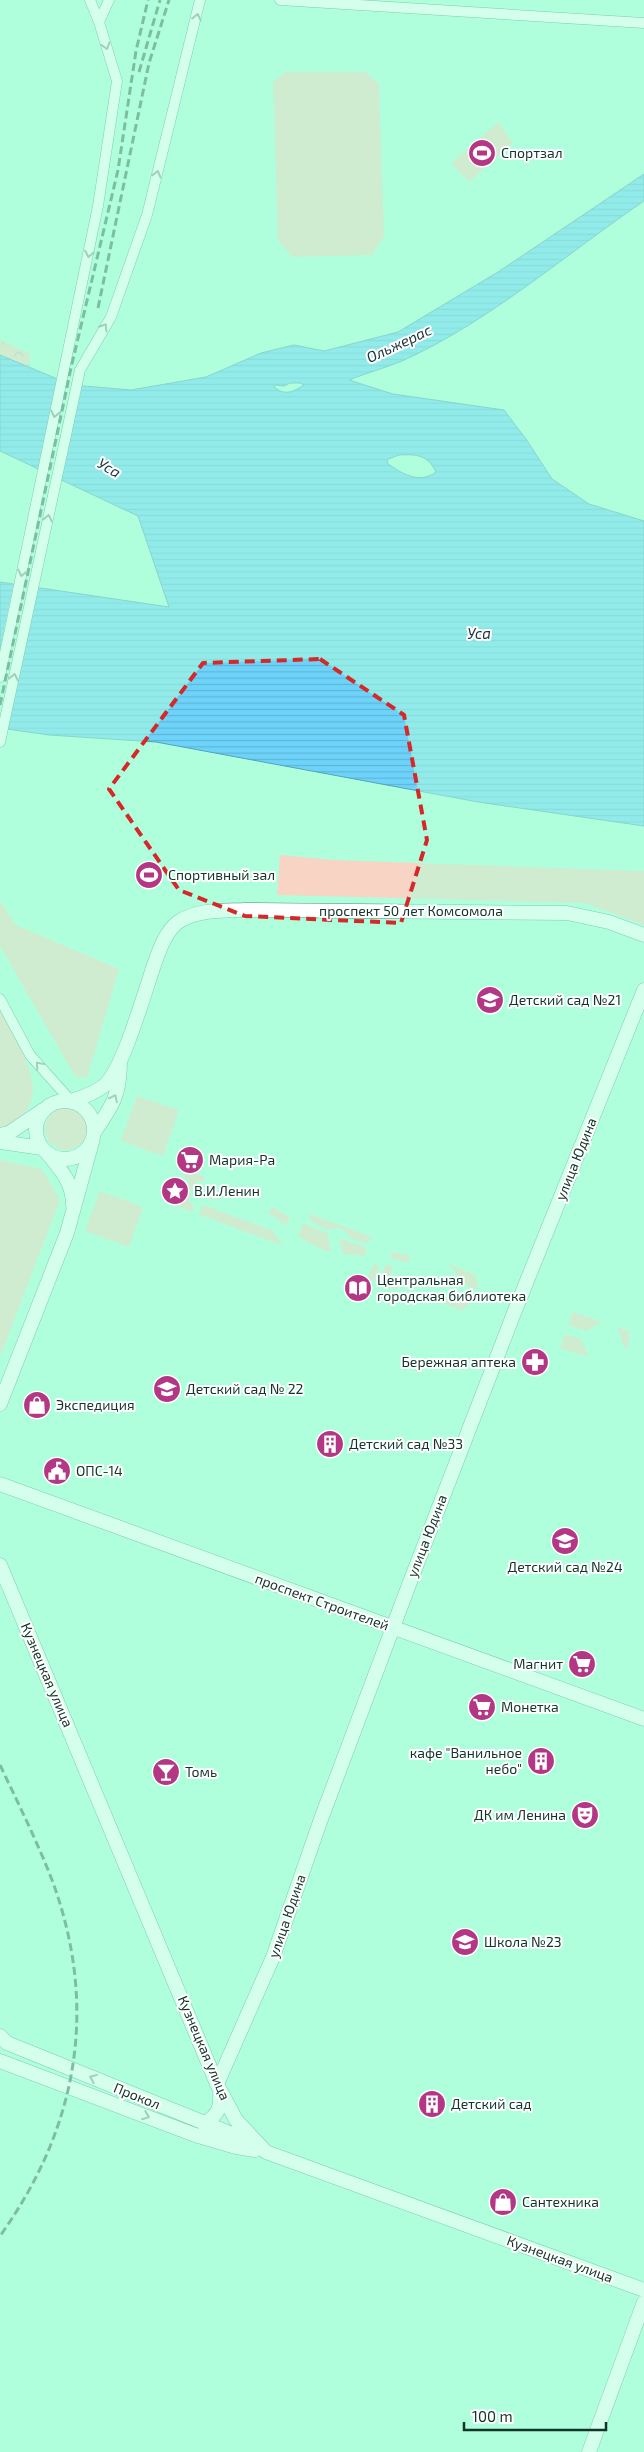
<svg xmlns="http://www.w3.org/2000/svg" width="644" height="2452" viewBox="0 0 644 2452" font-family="'Exo 2',sans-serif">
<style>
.green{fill:#f7d4c4}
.forest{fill:url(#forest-crowns)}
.water{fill:url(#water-rules);stroke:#53a3bb;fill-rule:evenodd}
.pier{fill:#afffdc}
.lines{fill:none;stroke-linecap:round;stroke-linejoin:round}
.street-casing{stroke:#439374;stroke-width:11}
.secondary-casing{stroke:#439374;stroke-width:15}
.street{stroke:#fff;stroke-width:10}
.secondary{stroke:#fff;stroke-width:14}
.rail{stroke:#406f5c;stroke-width:3;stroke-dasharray:8 4;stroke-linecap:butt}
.oneway{stroke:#899a94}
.marked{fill:none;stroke:#d62828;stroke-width:4;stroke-dasharray:10 6;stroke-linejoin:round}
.labels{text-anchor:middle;stroke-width:4;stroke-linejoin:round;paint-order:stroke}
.poi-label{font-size:14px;fill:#133428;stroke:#fff;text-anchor:start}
.street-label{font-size:14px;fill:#133428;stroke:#fff}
.water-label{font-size:15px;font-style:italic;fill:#1e353e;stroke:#fff}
</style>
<defs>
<pattern id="forest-crowns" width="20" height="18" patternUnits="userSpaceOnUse" patternTransform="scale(1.25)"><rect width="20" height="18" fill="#f7d4c4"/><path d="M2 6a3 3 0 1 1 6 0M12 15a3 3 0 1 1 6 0" fill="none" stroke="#d3b7a8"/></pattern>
<pattern id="water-rules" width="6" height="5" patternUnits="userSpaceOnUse" patternTransform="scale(1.25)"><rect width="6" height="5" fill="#6ed3fa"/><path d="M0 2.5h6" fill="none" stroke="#5eb6d6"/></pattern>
</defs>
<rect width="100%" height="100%" fill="#afffdc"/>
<!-- green -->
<path class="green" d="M285,72H366L379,84L384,236L372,255L292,257L278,240L273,82Z
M498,122L513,143L469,182L451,163Z
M280,855L334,860L644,871V925L585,903L277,895Z
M0,901L16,925L119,969L87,1078L75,1076L0,946Z
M0,1010C21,1049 62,1106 0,1130Z
M137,1096L179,1110L163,1156L121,1141Z
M45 1129a21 21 0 1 1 42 0a21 21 0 1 1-42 0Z
M0,1160L42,1169L60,1200L0,1357Z
M186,1169L205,1177L203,1182H197L192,1187L189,1201L194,1207L192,1212L171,1204L174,1198L186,1195L189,1185L188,1180L183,1176Z
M209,1188L221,1191V1199H209Z
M100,1191L143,1207L129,1247L85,1231Z
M203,1205L274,1231L275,1236L282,1242L281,1245L198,1214Z
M272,1207L290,1217L286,1225L268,1213Z
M307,1213L372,1237L368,1243C363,1242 355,1241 351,1238C342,1230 344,1225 329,1230L313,1223Z
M303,1223L328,1234L331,1253L309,1243L298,1236Z
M339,1238L367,1248L364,1256L343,1254Z
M391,1252L410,1255L408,1263L390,1258Z
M374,1264L380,1266L374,1280L366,1279Z
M386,1264L394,1267L384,1285L378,1283Z
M448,1264L476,1275L479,1290L458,1283L456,1273Z
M398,1274L404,1276L397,1290L389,1287Z
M453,1293L472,1300L463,1311L437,1301L445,1300Z
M573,1312L602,1322L586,1331L568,1325Z
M616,1327L629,1331V1348L623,1346L621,1336Z
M565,1334L582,1340L588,1357L560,1348Z"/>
<!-- forest -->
<path class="forest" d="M0,340L30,354L29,368L0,355Z"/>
<!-- water -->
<path class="water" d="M644,174V201C566,254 489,322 402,361C385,368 366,373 349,380L393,394L504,410L526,439L552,479L589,504L644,521V826L478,802L156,742L49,735L0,728V582L169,607L138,516L0,451V355L72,385L131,390L206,377L261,353L294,345L324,351L398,332L498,272ZM290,383H300L304,385C293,392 285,396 274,387L276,385L284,386ZM399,455C417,454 428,455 436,472C419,485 401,473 387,463L388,459Z"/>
<!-- pier -->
<path class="pier" d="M63,380L72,383L59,482L38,471Z
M14,582L38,585L0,731V650Z"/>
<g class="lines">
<!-- street casing -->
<g class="street-casing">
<path id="street" d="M280,0L644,23
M99,22L109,0
M0,677L98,206L117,81L99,22L90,0
M0,742L80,370L111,317L147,215L200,0
M0,999L30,1055L71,1101"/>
</g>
<!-- secondary casing -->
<g class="secondary-casing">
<path id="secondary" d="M36 1130a29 29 0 1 1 58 0a29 29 0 1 1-58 0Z
M71,1101C84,1097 95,1093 105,1085C123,1069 145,991 154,965C159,951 165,932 178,922C197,909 224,911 245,910L567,913L609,922L644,935
M95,1131C113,1105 120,1094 120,1062
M0,1135L9,1133L43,1110
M0,1142L42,1148
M48,1154C61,1170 73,1183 73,1205
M0,1404L67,1233L92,1142
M0,1484L644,1719
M0,1565L217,2084L236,2120L266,2152L644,2290
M0,2036L7,2043L232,2134L255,2146
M0,2061L195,2135L236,2147L255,2150
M217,2084L273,1957L321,1819L410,1582L514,1313L644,990
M204,2124C219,2114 221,2108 220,2090
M589,2452L644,2302"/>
</g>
<!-- street -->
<use href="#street" class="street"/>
<!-- secondary -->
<use href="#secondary" class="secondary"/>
<!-- rail -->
<path class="rail" d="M139,72L160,0
M98,308L149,63L169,0
M0,705L71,368L118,170L136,51L148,0
M0,1765C18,1803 37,1841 52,1880C99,2007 78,2127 0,2236"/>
</g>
<!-- one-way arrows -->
<defs><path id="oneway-chevron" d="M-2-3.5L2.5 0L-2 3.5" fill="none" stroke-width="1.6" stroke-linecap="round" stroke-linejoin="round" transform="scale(1.25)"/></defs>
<g class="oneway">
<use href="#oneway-chevron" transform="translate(197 17) rotate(-77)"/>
<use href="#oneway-chevron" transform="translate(106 46) rotate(74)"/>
<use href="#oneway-chevron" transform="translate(157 174) rotate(-76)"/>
<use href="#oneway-chevron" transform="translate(89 254) rotate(101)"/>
<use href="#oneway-chevron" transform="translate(104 327) rotate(-58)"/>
<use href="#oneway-chevron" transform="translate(55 414) rotate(102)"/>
<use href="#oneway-chevron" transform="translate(48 518) rotate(-78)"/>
<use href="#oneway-chevron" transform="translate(22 573) rotate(102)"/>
<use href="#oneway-chevron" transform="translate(14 677) rotate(-78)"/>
<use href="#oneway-chevron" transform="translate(39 1065) rotate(-130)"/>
<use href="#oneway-chevron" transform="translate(114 1098) rotate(-64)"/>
<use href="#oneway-chevron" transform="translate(93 2078) rotate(-158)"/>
<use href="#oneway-chevron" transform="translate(146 2116) rotate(21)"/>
</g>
<!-- marked area -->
<path d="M0 0H644V2452H0ZM320,659L404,715L427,840L401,923L245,916L179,890L109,789L203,663Z" fill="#afffdc" fill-opacity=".55" fill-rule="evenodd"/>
<path class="marked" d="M320,659L404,715L427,840L401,923L245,916L179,890L109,789L203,663Z"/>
<!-- icons -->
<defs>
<g id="stadium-disc" transform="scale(1.4375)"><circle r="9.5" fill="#b43786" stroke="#fff"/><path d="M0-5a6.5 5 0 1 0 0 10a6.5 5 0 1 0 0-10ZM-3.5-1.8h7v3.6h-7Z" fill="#fff"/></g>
<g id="school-disc" transform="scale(1.4375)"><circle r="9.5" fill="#b43786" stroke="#fff"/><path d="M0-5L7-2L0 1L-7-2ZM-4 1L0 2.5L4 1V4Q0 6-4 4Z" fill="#fff"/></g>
<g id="supermarket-disc" transform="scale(1.4375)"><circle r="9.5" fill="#b43786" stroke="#fff"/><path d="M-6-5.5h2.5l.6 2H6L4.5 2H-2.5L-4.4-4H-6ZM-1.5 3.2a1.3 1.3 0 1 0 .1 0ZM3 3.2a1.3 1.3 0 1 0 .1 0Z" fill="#fff"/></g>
<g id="sight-disc" transform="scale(1.4375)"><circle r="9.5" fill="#b43786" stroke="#fff"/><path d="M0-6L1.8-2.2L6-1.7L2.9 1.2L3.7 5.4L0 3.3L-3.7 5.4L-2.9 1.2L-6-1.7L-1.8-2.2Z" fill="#fff"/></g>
<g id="library-disc" transform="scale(1.4375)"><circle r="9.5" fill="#b43786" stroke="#fff"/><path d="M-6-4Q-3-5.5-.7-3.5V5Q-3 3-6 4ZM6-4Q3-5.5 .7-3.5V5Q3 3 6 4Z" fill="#fff"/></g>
<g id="pharmacy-disc" transform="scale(1.4375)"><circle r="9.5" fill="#b43786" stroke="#fff"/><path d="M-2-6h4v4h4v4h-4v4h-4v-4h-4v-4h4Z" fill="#fff"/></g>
<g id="shop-disc" transform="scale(1.4375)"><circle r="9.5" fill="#b43786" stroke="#fff"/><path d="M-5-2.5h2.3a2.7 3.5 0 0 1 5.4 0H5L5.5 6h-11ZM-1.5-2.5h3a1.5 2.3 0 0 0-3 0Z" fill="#fff"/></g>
<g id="building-disc" transform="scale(1.4375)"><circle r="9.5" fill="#b43786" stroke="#fff"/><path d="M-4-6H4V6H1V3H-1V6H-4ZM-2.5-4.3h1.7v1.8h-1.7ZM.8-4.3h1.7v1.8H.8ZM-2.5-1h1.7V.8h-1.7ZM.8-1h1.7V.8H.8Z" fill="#fff"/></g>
<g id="civic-disc" transform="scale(1.4375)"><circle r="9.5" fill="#b43786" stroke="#fff"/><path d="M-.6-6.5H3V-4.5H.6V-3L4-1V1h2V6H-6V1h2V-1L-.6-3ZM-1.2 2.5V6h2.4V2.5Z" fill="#fff"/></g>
<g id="bar-disc" transform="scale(1.4375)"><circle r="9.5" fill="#b43786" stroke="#fff"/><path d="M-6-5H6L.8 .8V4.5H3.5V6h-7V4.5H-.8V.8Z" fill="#fff"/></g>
<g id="theatre-disc" transform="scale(1.4375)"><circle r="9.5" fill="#b43786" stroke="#fff"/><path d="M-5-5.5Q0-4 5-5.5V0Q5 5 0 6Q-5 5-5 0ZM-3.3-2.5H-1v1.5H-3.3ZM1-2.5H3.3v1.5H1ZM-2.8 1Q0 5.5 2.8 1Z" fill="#fff"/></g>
</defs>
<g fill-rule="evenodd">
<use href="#stadium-disc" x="482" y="153"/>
<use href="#stadium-disc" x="149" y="875"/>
<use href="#school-disc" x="490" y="1000"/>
<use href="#supermarket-disc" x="190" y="1160"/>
<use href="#sight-disc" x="175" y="1191"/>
<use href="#library-disc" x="358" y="1288"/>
<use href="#pharmacy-disc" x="535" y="1362"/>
<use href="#school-disc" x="167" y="1389"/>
<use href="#shop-disc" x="37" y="1405"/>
<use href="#building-disc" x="330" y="1444"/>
<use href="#civic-disc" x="57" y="1471"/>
<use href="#school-disc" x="565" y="1541"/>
<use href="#supermarket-disc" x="582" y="1664"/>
<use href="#supermarket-disc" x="482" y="1707"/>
<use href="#building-disc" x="541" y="1761"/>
<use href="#bar-disc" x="166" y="1772"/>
<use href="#theatre-disc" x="585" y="1815"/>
<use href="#school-disc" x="465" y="1942"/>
<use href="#building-disc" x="432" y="2104"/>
<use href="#shop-disc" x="503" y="2202"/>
</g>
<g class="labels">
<!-- poi labels -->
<g class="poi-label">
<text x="501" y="158">Спортзал</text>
<text x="168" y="880">Спортивный зал</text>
<text x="509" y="1005">Детский сад №21</text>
<text x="209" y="1165">Мария-Ра</text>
<text x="194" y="1196">В.И.Ленин</text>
<text x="377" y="1285">Центральная<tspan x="377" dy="16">городская библиотека</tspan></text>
<text x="516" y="1367" text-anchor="end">Бережная аптека</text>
<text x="186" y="1394">Детский сад № 22</text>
<text x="56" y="1410">Экспедиция</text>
<text x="349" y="1449">Детский сад №33</text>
<text x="76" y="1476">ОПС-14</text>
<text x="565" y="1572" text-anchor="middle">Детский сад №24</text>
<text x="563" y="1669" text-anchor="end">Магнит</text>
<text x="501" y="1712">Монетка</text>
<text x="522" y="1758" text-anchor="end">кафе "Ванильное<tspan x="522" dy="16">небо"</tspan></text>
<text x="185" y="1777">Томь</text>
<text x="566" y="1820" text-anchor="end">ДК им Ленина</text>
<text x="484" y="1947">Школа №23</text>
<text x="451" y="2109">Детский сад</text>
<text x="522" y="2207">Сантехника</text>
</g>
<!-- street labels -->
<g class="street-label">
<text x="411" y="916">проспект 50 лет Комсомола</text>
<text transform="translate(576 1159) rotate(-68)" y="5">улица Юдина</text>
<text transform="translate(427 1536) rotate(-69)" y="5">улица Юдина</text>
<text transform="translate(322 1602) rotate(20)" y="5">проспект Строителей</text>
<text transform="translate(47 1675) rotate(67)" y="5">Кузнецкая улица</text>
<text transform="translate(287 1916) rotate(-71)" y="5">улица Юдина</text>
<text transform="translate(204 2048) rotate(67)" y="5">Кузнецкая улица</text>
<text transform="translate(137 2096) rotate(22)" y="5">Прокол</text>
<text transform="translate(560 2259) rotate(20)" y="5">Кузнецкая улица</text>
</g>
<!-- water labels -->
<g class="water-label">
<text transform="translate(399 344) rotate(-25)" y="5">Ольжерас</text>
<text transform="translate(109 468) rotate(31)" y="5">Уса</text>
<text x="479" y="639">Уса</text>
</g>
</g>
<!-- scale -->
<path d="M464 2422v8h142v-8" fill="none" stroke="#133428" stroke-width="2.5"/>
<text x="472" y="2422" font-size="15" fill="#133428" stroke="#ffffff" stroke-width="4" paint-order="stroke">100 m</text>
</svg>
